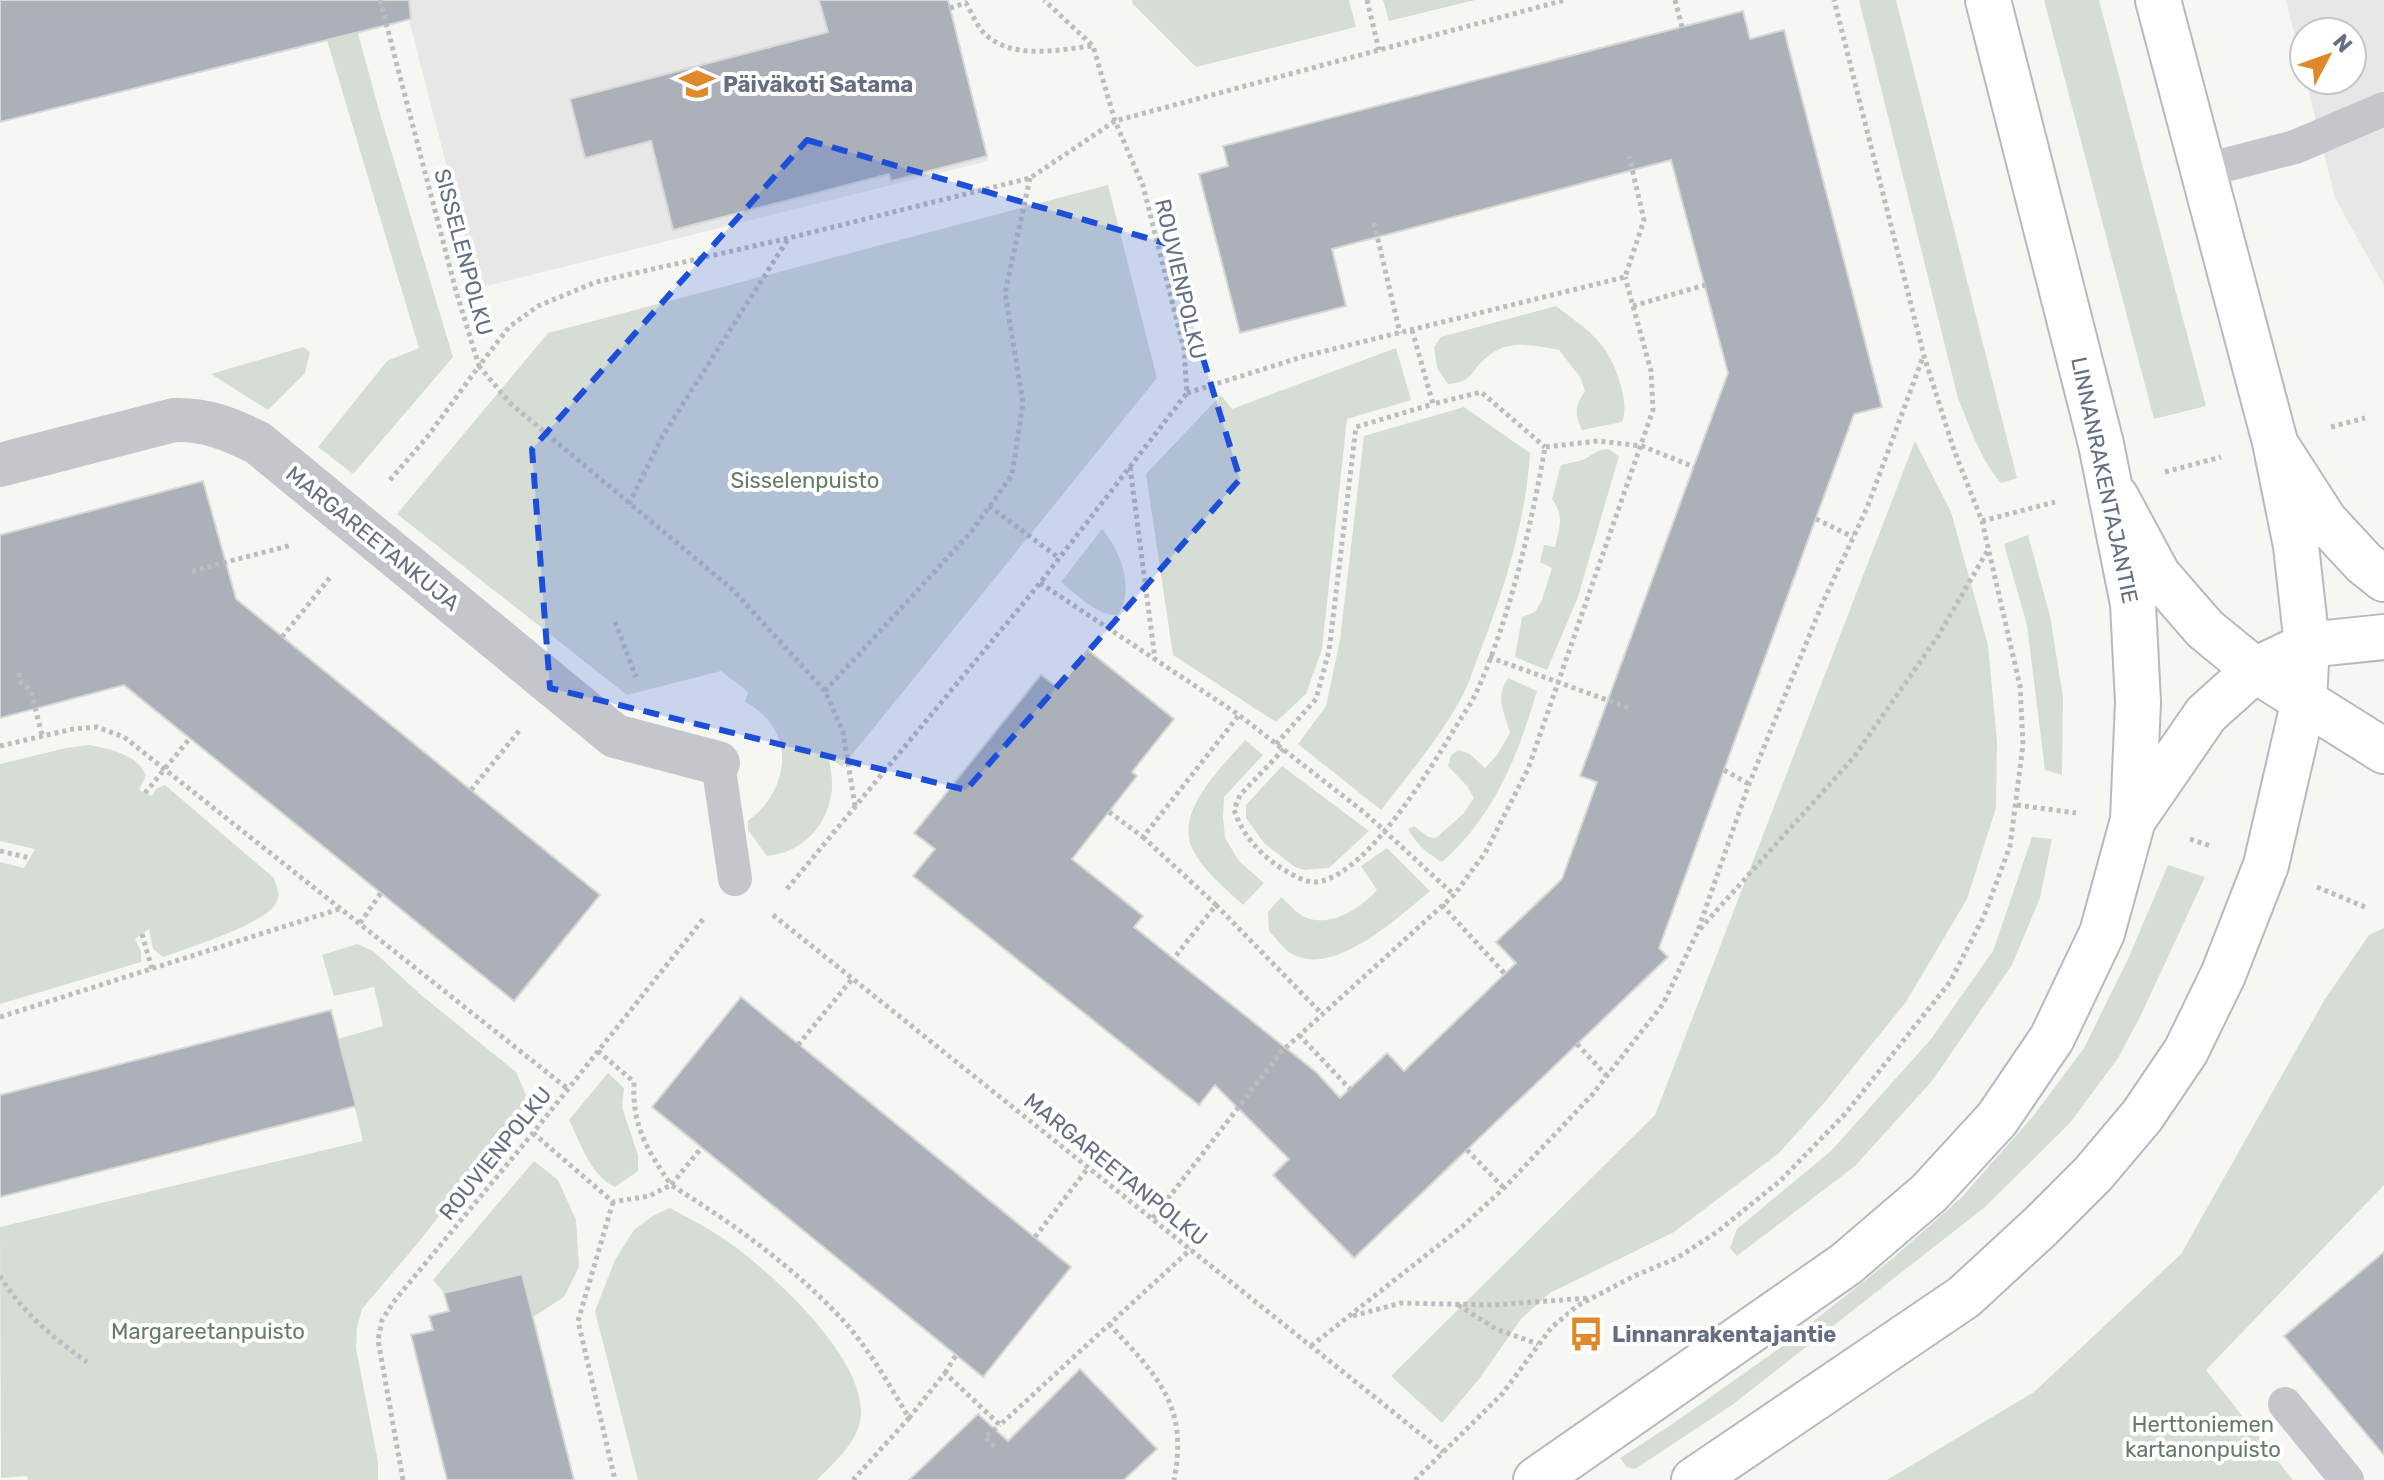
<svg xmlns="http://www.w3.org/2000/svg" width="2384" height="1480" viewBox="0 0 2384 1480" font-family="Rubik,sans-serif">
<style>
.built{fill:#e7e7e7}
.green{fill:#d6ddd5}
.building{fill:#acb1b9;stroke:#d7d8d6;stroke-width:2}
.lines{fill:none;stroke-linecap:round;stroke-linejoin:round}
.secondary-casing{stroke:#b6b9c0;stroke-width:48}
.primary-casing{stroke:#b7b9bf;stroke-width:48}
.path{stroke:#bcbdc0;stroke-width:5;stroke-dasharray:4 4;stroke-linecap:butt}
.lane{stroke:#c4c6cb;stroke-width:34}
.street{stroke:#c4c6cb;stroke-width:44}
.secondary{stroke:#fff;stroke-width:44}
.primary{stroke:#fff;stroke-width:44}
.marked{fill:#1d4ed8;fill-opacity:0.2;stroke:#1d4ed8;stroke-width:6;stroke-dasharray:16 10;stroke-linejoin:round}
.labels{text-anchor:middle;stroke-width:8;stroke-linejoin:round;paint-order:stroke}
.poi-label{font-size:22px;font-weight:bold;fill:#666e84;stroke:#fff;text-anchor:start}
.street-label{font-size:22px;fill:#666e84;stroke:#fff}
.park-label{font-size:22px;fill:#657b67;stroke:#fff}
</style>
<rect width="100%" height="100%" fill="#f6f7f3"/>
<!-- built -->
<path class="built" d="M404,0H948L988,161L478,288Z
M2286,0H2384V286L2335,198L2306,80H2352V32H2304V73Z"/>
<!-- green -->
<path class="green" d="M349,0L380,114L453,357L353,474L318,447L387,361L419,348L327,40Z
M1132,0H1349L1356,27L1196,67L1133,4Z
M1383,0H1475L1389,21Z
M1859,0H1896L2017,478L2001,483C1980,459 1970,427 1958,398Z
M2044,0H2099L2206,406L2154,419Z
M1108,185L1157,378L842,767L829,757C830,767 833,779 832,789C828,825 804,852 767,856L748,830V821C791,789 797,729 745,702L748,692L721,671L627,695L397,514L548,333Z
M1556,306C1570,317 1587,328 1599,342C1614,358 1631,402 1622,422L1582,430C1574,413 1575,406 1585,391L1580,377L1559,350C1534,345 1508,339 1487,357C1470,371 1474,382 1448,384L1437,368L1434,347L1441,337Z
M303,347L310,352L305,373L268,410L211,374Z
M1396,348L1411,400L1347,419L1322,649L1306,694L1276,722L1173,655L1146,474L1221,395L1232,409Z
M1464,407L1530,453C1526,520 1505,587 1481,649C1475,664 1470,681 1463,695C1441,736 1410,773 1381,810L1298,744L1326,706L1340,640L1364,436Z
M1915,441L1951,512L1988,645L1997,741L1996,808L1967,899L1906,1002L1824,1103L1779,1153L1674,1232L1550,1293L1521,1319L1480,1378L1442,1423L1391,1376L1655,1115Z
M1608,449L1619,456L1578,597L1547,670L1515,657L1522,617L1535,612L1542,600L1552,568L1540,562L1544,545L1555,547C1559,527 1565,517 1552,499L1561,465L1583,460L1600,450Z
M1102,529C1121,551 1135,589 1118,615C1096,615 1078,596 1061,582Z
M2028,535L2050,616L2063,697L2062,775L2045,770L2027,625L2004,544Z
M1508,678L1537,691C1518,755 1494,817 1442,862C1428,854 1416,844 1408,829L1414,826L1428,837L1436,838L1463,814L1474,798L1467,786L1448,766L1451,755L1459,750L1470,754L1485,768L1497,755L1510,733C1504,711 1495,698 1508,678Z
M1245,740L1263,755L1224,797L1223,816L1225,838L1239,861L1264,883L1243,905C1226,889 1204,872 1193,850C1173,812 1223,766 1245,740Z
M90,745C112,750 135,753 146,775L139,790L152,796L156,789L165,785L274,878L279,894C278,898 277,902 274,906C261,925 187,948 163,957L153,949L149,929L135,939L141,951V962L0,1004V862L24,868L35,849L0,841V764L66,748Z
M1282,766L1369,831L1329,868L1304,870L1295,867L1264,843L1246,818V805Z
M2032,837L2052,839L2040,898L2012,965L1932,1081L1855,1166L1737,1256L1730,1248L1737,1229L1832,1150L1931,1039L1993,951Z
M1387,848L1430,891C1400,916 1334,978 1292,954C1283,949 1276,938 1269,931L1268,912L1281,897C1289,904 1298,915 1307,918C1332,927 1361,908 1377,890L1361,866Z
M2168,865L2205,877L2141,1015L2118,1058L2070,1123L1985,1207L1732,1405L1635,1469L1627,1467L1620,1458L1671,1425L1777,1350L1892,1259L1961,1198L2034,1115L2084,1048L2128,959Z
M2384,928V1185L2206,1370L2293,1480H1887L2034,1392L2181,1254L2325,999L2369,935Z
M357,944L373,951L421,995L516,1072L526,1095L524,1107L422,1238L362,1309L357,1328L356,1348L378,1462V1480H28L27,1476L1,1478L0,1227L363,1141L338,1039L383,1026L374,987L334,996L322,955Z
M608,1073L624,1088L622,1107L638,1155V1171L615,1187C590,1175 581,1144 569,1120Z
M534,1161L558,1180L576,1220L579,1267L564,1297L533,1317L522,1274L444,1293L433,1280Z
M670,1208C688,1218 707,1227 724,1239C769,1270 864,1355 861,1415C859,1441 835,1462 817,1480H638L595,1311L615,1260L634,1230L654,1215Z"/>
<!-- building -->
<path class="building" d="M0,0H409L411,19L0,122Z
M819,0H948L987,156L891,181L889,174L673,230L651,141L585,158L570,99L828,32Z
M1743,11L1750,39L1784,30L1882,407L1854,414L1659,948L1668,957L1354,1258L1273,1175L1289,1159L1215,1085L1199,1105L913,876L935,849L914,833L1041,675L1058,688L1088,650L1174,719L1132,772L1137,776L1072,859L1143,916L1134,927L1316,1072L1340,1098L1387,1053L1404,1071L1516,963L1496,942L1562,879L1597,782L1580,776L1728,373L1671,160L1332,249L1346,306L1240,333L1199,174L1228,166L1223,146Z
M203,481L236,599L600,895L514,1001L124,685L0,718V535Z
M741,997L1071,1267L983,1377L652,1107Z
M331,1010L356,1106L0,1197V1095Z
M2384,1252V1455L2284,1336Z
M522,1274L574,1480H447L411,1335L433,1330L429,1316L449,1311L444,1293Z
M1080,1369L1157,1449L1124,1480H909L978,1414L1008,1441Z"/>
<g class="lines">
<!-- secondary casing -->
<g class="secondary-casing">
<path id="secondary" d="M2276,445L2325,521L2364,563L2384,579
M2116,497L2158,575L2205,629L2255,670L2384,751
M2133,820L2206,714L2255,670L2307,645L2384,637"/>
</g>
<!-- primary casing -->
<g class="primary-casing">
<path id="primary" d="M1536,1480L1846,1264L1929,1193L1997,1119L2052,1038L2102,933L2133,820L2138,702L2133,604L2101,444L1988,0
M1694,1480L1964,1297L2041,1226L2093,1174L2142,1116L2186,1051L2223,975L2266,865L2304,700L2307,645L2296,546L2275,442L2158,0"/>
</g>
<!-- path -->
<path class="path" d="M380,0L456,291L479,366L428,436L390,480
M1367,0L1379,50
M1675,0L1682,27
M950,8L966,3C971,12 976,23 982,31C1009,61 1057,50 1092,46
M1374,223L1400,333
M1633,306L1705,285
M1412,330L1433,404L1481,392L1545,447
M1187,393L1305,356L1625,277L1644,220L1629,156
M2331,427L2365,418
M1130,467L1155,659
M2165,472L2221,457
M629,504L662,437L788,239
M989,506L1059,558
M1816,519L1853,537
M1982,521L2055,502
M192,571L292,545
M1040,583L1239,715L1365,813L1454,895
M615,622L636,677
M282,637L332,575
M1489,657L1629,708
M19,673L20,681L31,691L42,735
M825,691L971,532L1012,475L1023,403L1005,293L1030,178
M1276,744L1316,699L1329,651L1356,427L1433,404
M0,746L73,729L97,727L124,737L568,1089
M1284,749L1240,795L1234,810C1244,839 1266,861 1293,875C1302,880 1312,884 1322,881C1370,868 1427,774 1452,733C1460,719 1470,706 1477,691C1509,620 1532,524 1545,447L1598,441L1642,446L1694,467
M1724,770L1749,784
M471,790L519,731
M145,793L190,738
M2017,805L2076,813
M855,806L843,732L825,691L733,590L510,403L479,366L509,327L538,306L596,282L789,238L1030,178L1115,121L1565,0
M1109,812L1143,837L1239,715
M1143,837L1216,905L1174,958
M2190,839L2211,846
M0,851L30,858
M2317,887L2365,907
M787,889L1040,583L1187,393L1184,349L1143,186L1115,121L1093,46L1044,0
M1216,905L1321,1013
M1442,905L1505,974
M773,915L1443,1452
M360,923L381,893
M1700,929L1854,757L1938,636L1988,550
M142,934L152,969
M0,1017L339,909
M1299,1035L1350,1089
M1577,1044L1607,1076
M798,1045L852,979
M598,1051L634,1082C632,1127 647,1149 671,1185L702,1147
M533,1133L613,1202L649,1196L671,1185C732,1223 790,1264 840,1317C868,1347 888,1383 909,1418L853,1480
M1467,1150L1504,1188
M613,1202L578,1321L615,1480
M1153,1218L1281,1052L1454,895L1485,853L1528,769L1653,410L1651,371L1625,277
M1035,1237L1088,1168
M0,1276C22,1312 53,1338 87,1362
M1458,1305L1496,1329L1538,1344
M1353,1316L1401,1303L1494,1305L1589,1298
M1109,1324C1157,1376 1189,1405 1174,1480
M1311,1346L1463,1226L1504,1188L1592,1095L1663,1004L1697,933L1749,784L1823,602L1867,508L1923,357
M945,1373L956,1355
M909,1418L945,1373L1000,1425L1191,1249
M994,1447L985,1437L1000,1425
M403,1480L378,1340L382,1320L395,1300L533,1133L704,918
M1415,1480L1503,1393L1551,1328L1577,1306L1634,1276L1677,1258L1717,1232L1780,1181L1845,1114L1950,982L1984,916L2010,846L2023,745L2020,686L1982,521L1954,450L1924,356L1834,0"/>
<!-- lane -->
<path class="lane" d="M2202,171L2295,147L2384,109
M718,763L735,879
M2285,1404L2347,1480"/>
<!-- street -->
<path class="street" d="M0,465L174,420C206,419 230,429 258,443L615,736L718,763"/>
<!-- secondary -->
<use href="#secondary" class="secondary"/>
<!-- primary -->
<use href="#primary" class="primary"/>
</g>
<!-- marked area -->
<path class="marked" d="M807,140L1168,244L1240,479L966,790L550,688L532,449Z"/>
<!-- icons -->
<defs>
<g id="school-bare" transform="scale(2.76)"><path d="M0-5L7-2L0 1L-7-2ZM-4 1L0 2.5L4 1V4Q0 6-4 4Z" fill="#df892b" stroke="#fff" stroke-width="2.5" paint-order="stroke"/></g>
<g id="bus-bare" transform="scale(2.76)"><path d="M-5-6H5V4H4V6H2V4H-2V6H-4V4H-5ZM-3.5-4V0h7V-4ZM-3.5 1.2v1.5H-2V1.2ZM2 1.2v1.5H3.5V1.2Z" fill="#df892b" stroke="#fff" stroke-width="2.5" paint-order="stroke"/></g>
</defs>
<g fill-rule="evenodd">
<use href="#school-bare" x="697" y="84"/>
<use href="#bus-bare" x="1586" y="1334"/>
</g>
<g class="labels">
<!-- poi labels -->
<g class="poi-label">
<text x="723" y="92">Päiväkoti Satama</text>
<text x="1612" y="1342">Linnanrakentajantie</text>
</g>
<!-- street labels -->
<g class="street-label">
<text transform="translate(464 252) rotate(75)" y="8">SISSELENPOLKU</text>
<text transform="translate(1181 279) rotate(77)" y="8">ROUVIENPOLKU</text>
<text transform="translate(2105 480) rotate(78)" y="8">LINNANRAKENTAJANTIE</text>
<text transform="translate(373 538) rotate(39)" y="8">MARGAREETANKUJA</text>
<text transform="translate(495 1153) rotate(-51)" y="8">ROUVIENPOLKU</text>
<text transform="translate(1116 1169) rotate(39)" y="8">MARGAREETANPOLKU</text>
</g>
<!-- park labels -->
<g class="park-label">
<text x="805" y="488">Sisselenpuisto</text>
<text x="208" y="1339">Margareetanpuisto</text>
<text x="2203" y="1432">Herttoniemen<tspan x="2203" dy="25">kartanonpuisto</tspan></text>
</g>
</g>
<!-- north arrow -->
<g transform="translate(2328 56) rotate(49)"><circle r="38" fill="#ffffff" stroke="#c2c5ce" stroke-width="2"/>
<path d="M0-6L14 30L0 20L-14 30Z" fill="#df892b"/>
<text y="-12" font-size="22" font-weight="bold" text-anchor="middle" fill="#666e84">N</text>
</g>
</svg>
